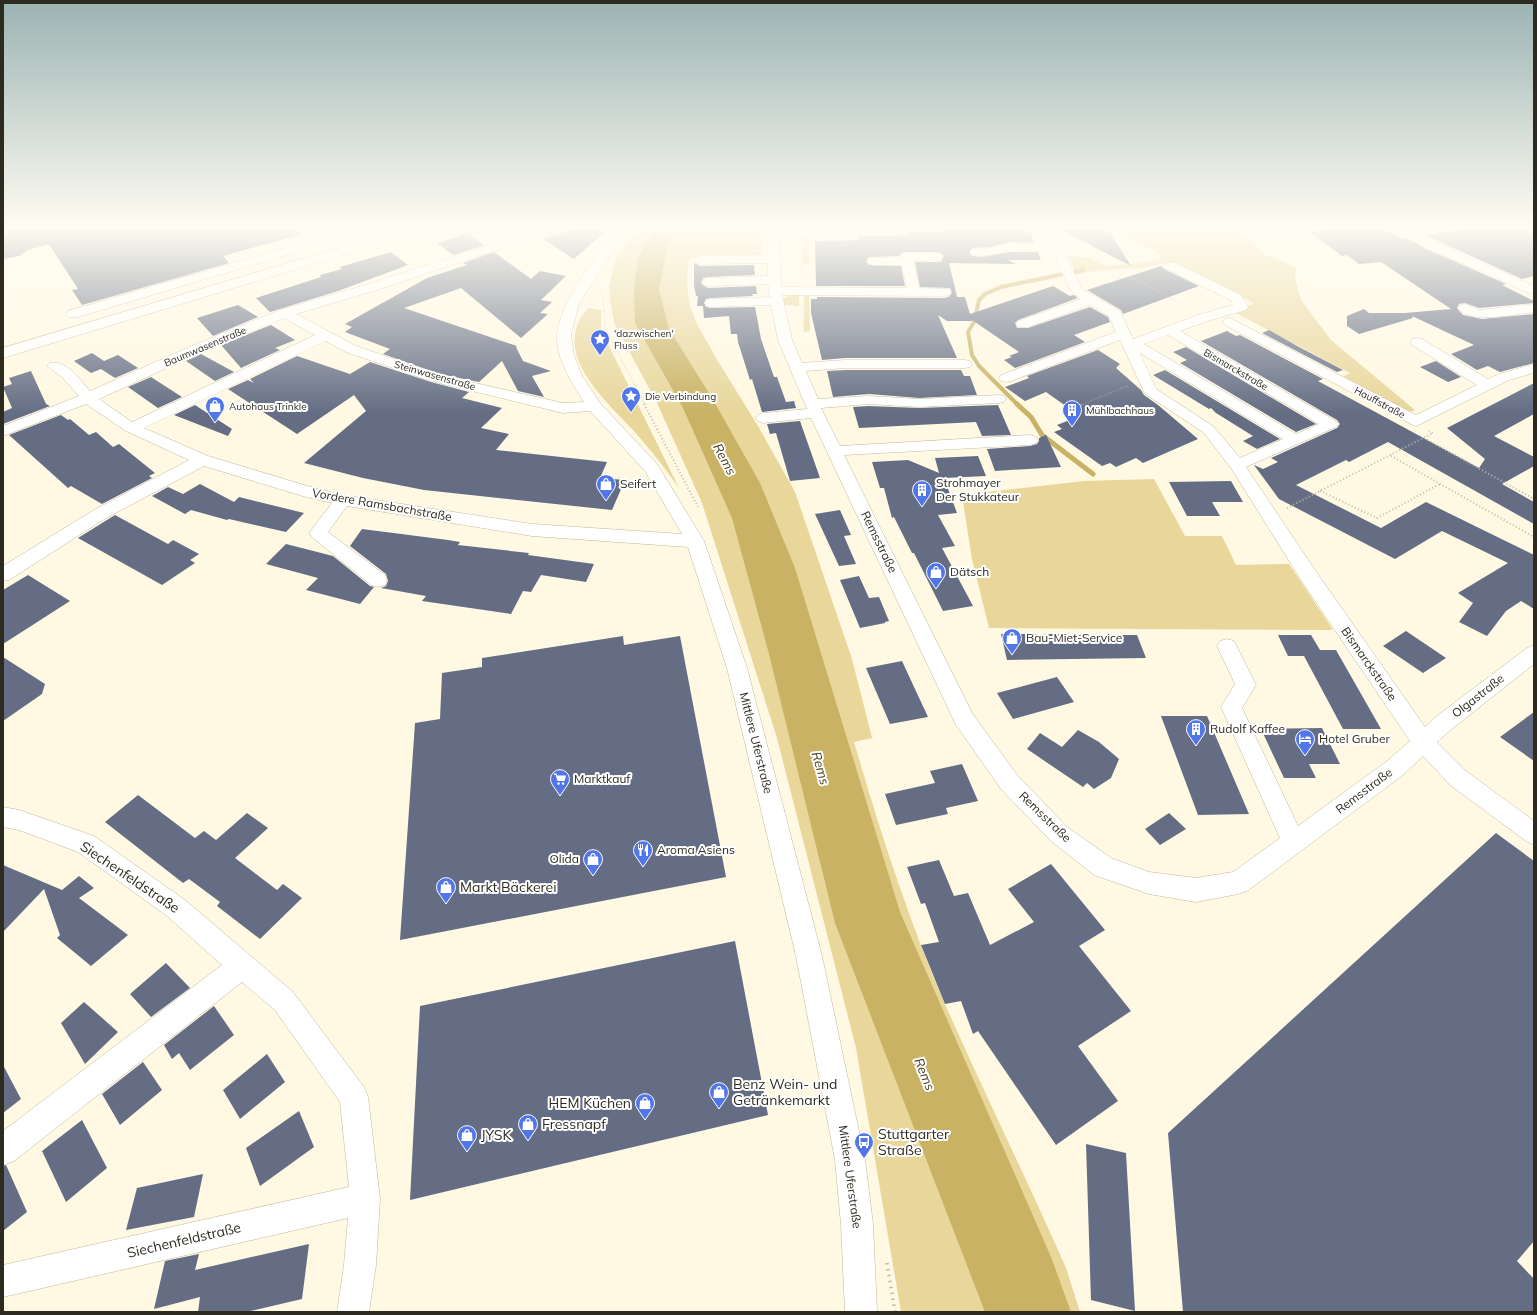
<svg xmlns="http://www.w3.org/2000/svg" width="1537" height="1315" viewBox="0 0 1537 1315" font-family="Mulish,sans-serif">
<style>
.green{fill:#e8d69b}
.water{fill:#c9b264}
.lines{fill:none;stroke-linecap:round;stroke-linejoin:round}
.stream-far1{stroke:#c9b264;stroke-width:4}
.stream{stroke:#c9b264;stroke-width:5}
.building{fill:#646d84}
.minor-casing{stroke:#c0b89d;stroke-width:1}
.major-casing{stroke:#c0b89d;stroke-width:1}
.path-far2{stroke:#c0baa8;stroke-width:1.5;stroke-dasharray:0.5 2;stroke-linecap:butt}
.path-far1{stroke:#c0baa8;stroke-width:2;stroke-dasharray:1 2.5;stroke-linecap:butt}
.path{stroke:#c0baa8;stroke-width:3.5;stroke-dasharray:1.5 4.5;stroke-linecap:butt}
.minor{fill:#fff;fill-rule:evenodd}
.major{fill:#fff;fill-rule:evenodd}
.labels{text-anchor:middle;stroke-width:4;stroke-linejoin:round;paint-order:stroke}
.far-poi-label{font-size:10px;fill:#2d2a20;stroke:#fff;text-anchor:start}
.far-street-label{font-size:10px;fill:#2d2a20;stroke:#fff}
.poi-label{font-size:12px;fill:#2d2a20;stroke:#fff;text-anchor:start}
.street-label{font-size:12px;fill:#2d2a20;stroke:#fff}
.water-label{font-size:13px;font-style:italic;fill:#473d1a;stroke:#fff}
.near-street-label{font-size:14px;fill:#2d2a20;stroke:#fff}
.near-poi-label{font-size:14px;fill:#2d2a20;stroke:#fff;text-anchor:start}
</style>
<rect width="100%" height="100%" fill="#fff8e2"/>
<!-- green -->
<path class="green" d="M636,229H761L763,257L689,258L687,281L689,303L697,324L716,358L758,426L795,492L852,659L872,738L854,742C880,831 908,919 945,1004C984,1093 1027,1179 1066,1268L1080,1312H901L856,1048L777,738L702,503L657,403L615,325L611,306L609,287L615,261Z
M1121,229H1235L1261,249L1259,252L1296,267L1295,278L1301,300L1331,340L1415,410L1410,412L1342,377L1350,373L1234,312L1254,303L1170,262L1143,268L1100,270L1076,274L1069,256L1090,258L1105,266L1136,264L1161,259L1160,254L1128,238Z
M808,237L809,263H803V239Z
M799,293V306L784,305L783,299L792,294Z
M809,293L810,331L804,332V294Z
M588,308L601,310V329L604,336L679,488C665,468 650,449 634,431C610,405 559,362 579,321C581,316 585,312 588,308Z
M1154,479L1185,536H1222L1236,565L1289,564L1333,630L989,628L972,559L962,495L1084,481Z"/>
<!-- water -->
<path class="water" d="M656,229H680L668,243L659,290L669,329L712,398L760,483L795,568L900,912L1051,1257L1071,1312H985L835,923L769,654L732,518L683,408L635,323L634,289L638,257Z"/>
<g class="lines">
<!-- stream-far1 -->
<path class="stream-far1" d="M1018,405L979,366L972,355L968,332L974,322L979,300L985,294L1001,287L1083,270"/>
<!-- stream -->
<path class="stream" d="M1017,404L1031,417L1042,435L1093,474"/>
</g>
<!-- building -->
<path class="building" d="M3,229H301L302,234L223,256L229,263L82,305L72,290L78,289L49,244L28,250L19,256L3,259Z
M574,229H608L574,259L543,239Z
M941,229H1029L1034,242H1008L990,247L972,248L969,253L972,256L982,257L1010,252H1038L1041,260H1008L1016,264L949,263L957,297H965L970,314L1053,286L1070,296L1074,295L1078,298L1018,320L1015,323L1017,328H1028L1090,307L1108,317L1110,322L1074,335L1085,342L1015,368L1004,360L1012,357L1009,356L1019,352L972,320V321H947L938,315L957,358H845L822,360L811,313V299H817V297L945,298L950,296L952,292L950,288L920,287L915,262H941L944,256L941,253L937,252H906L902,253L899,256L868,257L866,262L869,265L901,266L905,286H816L815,241L859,240V236H897V235H909V232H941Z
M1059,229H1108L1131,266Z
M1331,229H1386L1402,239L1407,238L1424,248L1506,284L1502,285L1534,301V303L1479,308L1465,303L1459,304L1457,308L1463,315L1482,319L1534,314V363L1500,372L1488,366L1477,370L1451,354L1474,345L1412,316L1413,318L1359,334L1347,326V316L1364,309L1369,313H1407H1405L1451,309L1381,262L1359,264L1347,255L1342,256L1308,231Z
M1464,229H1534V276L1522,279L1425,235Z
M468,233L484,245L453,255L437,243Z
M391,252L408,265L338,291L270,312L256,298L321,277L320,275L342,269L340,267Z
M494,252L531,279L540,271L566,276L541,300L552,302L540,313L548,314L521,338L461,288L404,308L517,346L516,347L523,361L551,371L532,376L544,397L518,391L502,361L479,382L440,374L383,354L390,349L345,332L352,327L345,324L427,278L467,265L463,263Z
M694,263L701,266L754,265L755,275L708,277L703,278L701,283L704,286L708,288L756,286L757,294H752L753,296L711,298L706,299L704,303L706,307L711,308L755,307L761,339L774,377H777L786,402L794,401L796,408L762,412L752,379L750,380L738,342L737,334H731L729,316L704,318L703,306H697L698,296H696L694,285Z
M1161,266L1166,270L1199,286L1123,314L1121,310L1087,290Z
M238,305L258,317L213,336L197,318Z
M271,325L295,340L275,348L280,350L241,368L221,345Z
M1269,330L1299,347L1343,370L1337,372L1262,333Z
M1227,331L1236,336L1240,335L1323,379L1318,381L1479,468L1485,459L1447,428L1534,383V414L1494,436L1534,457V466L1502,484L1534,502V524L1388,442L1349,462L1346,460L1296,485L1381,528L1426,502L1534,555V609L1521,601L1506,611L1487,636L1459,622L1473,603L1458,593L1508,563L1442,531L1395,559L1279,499L1254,465L1263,469L1278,462L1271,458L1337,428L1340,424L1337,420L1201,341Z
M1186,347L1316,424L1296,432L1180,363L1187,360L1173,352Z
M1098,350L1120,364L1116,368L1141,390L1144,395L1158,405L1198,439L1143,463L1136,458L1116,467L1110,463L1102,466L1054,432L1062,429L1057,425L1080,416L1046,392L1025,401L1005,387L1029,378L1027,376Z
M92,353L104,361L118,355L138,368L115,378L101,369L91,373L74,361Z
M201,354L234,372L215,381L186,361Z
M297,356L350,374L370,362L431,382L469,392L462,398L502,408L481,428L509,434L496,450L607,462L600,478L625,480L612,510L424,490L363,478L304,463L366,411L354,395L297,434L228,389L248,380L254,383L250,379Z
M1436,361L1461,377L1448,382L1420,367Z
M845,370H961L964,376H970L977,395L919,398L869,394L833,397L827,371Z
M1165,370L1280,439L1257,449L1243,441L1253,436L1216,413L1211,408L1209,409L1153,375Z
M31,371L46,404L50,406L3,424V412L12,408L3,387L12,384L9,378Z
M151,377L182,397L158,408L128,387Z
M195,405L232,429L228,436L174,415Z
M998,405L1011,435L982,436L976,422L859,428L853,407L869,406L919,408Z
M61,415L68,420L70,419L89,435L96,432L113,447L119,444L155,473L149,476L152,478L102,504L71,486L68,488L9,435Z
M800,421L820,478L790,481L776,433L770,434L767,424Z
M1046,435L1061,467L995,471L987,449L1030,446L1037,444L1039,441V438Z
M978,456L986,476L944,478L957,513L938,515L955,546L942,548L973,606L943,611L914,553H912L894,517L892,518L884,488H880L872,462L908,460L939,473L935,458Z
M1231,481L1243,502H1212L1220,516H1187L1169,482Z
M200,484L234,502L239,497L304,513L286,532L229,519L227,520L191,510L185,514L152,496L168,487L183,494Z
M840,510L851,535L844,536L856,564L839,566L815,514Z
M115,515L168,544L173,540L199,554L190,560L195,563L162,585L78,538Z
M362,529L448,540L460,542L458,545L529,553L528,555L594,564L586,582L541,575L531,592L523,591L511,614L422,601L426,596L381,588L386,586L388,581L386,574L350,546Z
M286,544L333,556L370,586L374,587L360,604L306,590L318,578L266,564Z
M28,575L70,601L3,644V590Z
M859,576L869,598L879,597L889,621L885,622V623L860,628L840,580Z
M1406,631L1446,658L1423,673L1383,646Z
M1001,634H1058L1059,635H1137L1146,658L1007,660Z
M1278,635H1311L1320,650H1336L1381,729H1343L1304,656H1288Z
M623,636L624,645L680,636L726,877L400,940L415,723L440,719L442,673L482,667V658Z
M3,657L45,684L42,694L3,721Z
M902,661L928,717L890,724L866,668Z
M1057,677L1074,702L1013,719L997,693Z
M1534,712V761L1500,737Z
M1161,716H1207L1249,814L1198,815Z
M1322,728L1340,764H1309L1316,778H1284L1261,729Z
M1078,730L1099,742L1119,759L1111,778L1094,789L1087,783L1083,787L1027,749L1040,733L1062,747Z
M962,764L978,801L946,808L948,814L896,825L885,794L935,783L930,771Z
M138,795L195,838L204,831L216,840L247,813L268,828L235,858L277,890L283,884L302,898L260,939L217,906L220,902L189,879L183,883L105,822Z
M1169,813L1186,829L1160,845L1145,829Z
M1496,833L1534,861V1241L1517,1261L1534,1279V1312H1183L1168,1133Z
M939,860L954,896L968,893L990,945L1034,922L1008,889L1051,864L1105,930L1079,946L1131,1011L1078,1046L1118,1101L1056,1145L978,1031L973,1034L961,1001L945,1004L921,945L939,942L925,903L921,904L907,867Z
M3,865L62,890L79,876L94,888L79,898L128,935L91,966L57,938L60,935L44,889L3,932Z
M735,941L768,1115L410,1200L420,1006Z
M166,963L190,988L151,1017L130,994Z
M84,1002L118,1032L85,1064L61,1023Z
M214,1006L234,1035L190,1070L179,1053L172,1059L164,1045Z
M267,1054L285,1082L240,1119L223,1090Z
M143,1062L162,1090L120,1125L102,1094Z
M3,1065L21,1099L3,1113Z
M299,1111L314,1147L260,1186L246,1148Z
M82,1120L107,1168L66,1202L42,1151Z
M1086,1144L1126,1153L1135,1311L1091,1300Z
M6,1165L27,1212L3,1231V1166Z
M203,1174L194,1217L126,1230L137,1188Z
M309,1244L302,1299L246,1312H198L200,1297L154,1309L165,1261L199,1254L195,1270Z"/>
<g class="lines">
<!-- minor casing -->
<g class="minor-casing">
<path id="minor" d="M351,229H369L367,231L78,317H68L66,314L68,311Z
M538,229H555L553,231L380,289L296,314L356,346L440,375L563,403L584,402C572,382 556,360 557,335C559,304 597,256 614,229H626L579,304L571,335L574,355L582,376L600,403L657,464L704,541L747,668L822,956L865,1160L873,1224L877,1312H845L841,1224L835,1160L796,956L727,668L688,547L532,536L347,506L328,532L385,575L387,580L385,585L378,587L371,585L312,537L309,533L332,503L306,497L204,466L106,518L9,580L3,581V566L94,510L189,460L126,431L86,404L3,436V426L79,396L63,378L47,366L49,363C66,359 80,380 90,391L194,345L280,310L372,283ZM284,318L315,335L132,422L99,399L204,351ZM325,341L346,352L431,381L563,413L590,411L645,471L682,534L532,524L343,495L314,488L208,456L144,428Z
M777,229H792L783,234L779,242L781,287L907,288L902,265H873L869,264L867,261L869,258L900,257L902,254L906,253H937L941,254L943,257L941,260L913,261L919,288L950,289L951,292L950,295L945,296L782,295L792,340L802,363L845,360H965L970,361L972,364L970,367L965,368H845L806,371L818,399L869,396L919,399L999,395L1004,396L1006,399L1004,402L999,403L919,407L869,404L821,408L840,446L1030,435L1036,437L1038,440L1036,443L1030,445L844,455L972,713L1017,775L1067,827L1111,858L1149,872L1196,878L1233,872L1280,838L1221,707L1235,684L1217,646L1220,641L1227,639L1234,641L1256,685L1242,708L1298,826L1387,761L1410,741L1303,583L1231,468L1203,432L1145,394L1120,340L1011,381L1006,382L1001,381L999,378L1001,375L1116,332L1109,316L1090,305L1028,327H1018L1016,324L1018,321L1081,299L1071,291L1052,251C1038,251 1024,250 1010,251C996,252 987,258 972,255L970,252L972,249L990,248L1008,243L1048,244L1041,229H1053L1082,289L1120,311L1133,339L1201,314L1233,305L1231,300L1167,269L1165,266L1167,263H1175L1241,295L1248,307L1246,310L1211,320L1180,331L1336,421L1339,424L1336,427L1246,467L1317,573L1425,727L1437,716L1527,648L1534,645V664L1453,728L1437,742L1466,771L1534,821V845L1526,841L1450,785L1423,756L1403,775L1247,891L1238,894L1196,902L1149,894L1094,875L1051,841L1001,789L956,725L811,418L763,423L758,421L755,418L758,415L763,413L807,409L778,340L771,305L711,307L706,306L705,303L706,300L711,299L770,297L768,284L708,286L704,285L702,282L704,279L708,278L768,276V263L701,264L697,263L695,260L697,257L701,256L768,255L767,242ZM1168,335L1319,424L1296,434L1144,344ZM1140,353L1283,439L1240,458L1213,426L1156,389Z
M1395,229H1409L1433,241L1534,286V295L1425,247L1397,231Z
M1465,304L1479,310L1534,304V312C1516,314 1470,325 1458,308L1460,305Z
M1230,318L1416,415L1477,385L1412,345L1410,342L1412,339L1417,338L1422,339L1488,379L1499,374L1534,364V373L1509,380L1416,426L1411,424L1225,325L1223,322L1225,319Z
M3,807L19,810L94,836L185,900L293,992L364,1087L368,1097L380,1199L376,1265L369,1312H337L344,1265L348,1218L3,1297V1265L349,1187L340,1102L275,1010L242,982L14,1161L3,1165V1131L222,965L167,916L78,852L19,830L3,827Z"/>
</g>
<!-- major casing -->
<g class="major-casing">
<path id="major" d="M402,229H421L419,232L3,358V348Z"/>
</g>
<!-- path-far2 -->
<path class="path-far2" d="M801,237L862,232L866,229
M791,242H801V235
M801,242V276
M1131,277L1187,307
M602,289L606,330L645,405
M802,305L803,332
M1081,405L1129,385"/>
<!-- path-far1 -->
<path class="path-far1" d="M644,404L698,507
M1073,419L1063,412L1083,404
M1424,438L1534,499
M1391,456L1534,537
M1320,491L1377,518L1440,484
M1287,508L1433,433L1429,431"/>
<!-- path -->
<path class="path" d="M887,1263L895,1312"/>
<!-- minor -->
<use href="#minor" class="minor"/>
<!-- major -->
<use href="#major" class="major"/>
</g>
<!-- sky -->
<linearGradient id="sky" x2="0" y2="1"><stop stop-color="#9bb3b3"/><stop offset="0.55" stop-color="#fffcf2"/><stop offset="1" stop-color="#fffcf2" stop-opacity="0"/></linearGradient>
<rect width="1537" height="413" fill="url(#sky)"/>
<!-- icons -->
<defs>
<g id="sight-pin" transform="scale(1)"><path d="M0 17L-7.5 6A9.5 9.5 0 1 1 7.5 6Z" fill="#5076ea" stroke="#fff"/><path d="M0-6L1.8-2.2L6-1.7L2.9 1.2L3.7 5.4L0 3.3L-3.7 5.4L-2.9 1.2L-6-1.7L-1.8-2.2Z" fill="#fff"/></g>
<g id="shop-pin" transform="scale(1)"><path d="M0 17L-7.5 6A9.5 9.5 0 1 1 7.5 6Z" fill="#5076ea" stroke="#fff"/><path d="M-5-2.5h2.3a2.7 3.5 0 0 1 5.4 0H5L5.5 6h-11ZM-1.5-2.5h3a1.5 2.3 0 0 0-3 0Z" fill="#fff"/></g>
<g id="building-pin" transform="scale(1)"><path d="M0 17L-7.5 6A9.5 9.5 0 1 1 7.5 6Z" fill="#5076ea" stroke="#fff"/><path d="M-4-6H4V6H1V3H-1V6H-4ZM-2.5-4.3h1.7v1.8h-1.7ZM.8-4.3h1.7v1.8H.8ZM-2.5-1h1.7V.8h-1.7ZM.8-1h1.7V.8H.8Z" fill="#fff"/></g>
<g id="hotel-pin" transform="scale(1)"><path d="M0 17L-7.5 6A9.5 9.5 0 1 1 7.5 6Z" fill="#5076ea" stroke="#fff"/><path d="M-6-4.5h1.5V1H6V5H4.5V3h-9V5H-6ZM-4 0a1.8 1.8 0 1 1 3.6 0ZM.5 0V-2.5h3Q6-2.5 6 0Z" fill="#fff"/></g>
<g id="supermarket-pin" transform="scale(1)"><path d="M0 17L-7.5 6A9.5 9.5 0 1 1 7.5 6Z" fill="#5076ea" stroke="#fff"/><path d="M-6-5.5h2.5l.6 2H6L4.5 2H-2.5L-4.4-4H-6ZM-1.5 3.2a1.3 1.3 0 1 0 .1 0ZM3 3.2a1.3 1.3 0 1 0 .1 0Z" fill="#fff"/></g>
<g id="restaurant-pin" transform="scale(1)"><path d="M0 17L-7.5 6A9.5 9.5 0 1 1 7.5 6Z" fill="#5076ea" stroke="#fff"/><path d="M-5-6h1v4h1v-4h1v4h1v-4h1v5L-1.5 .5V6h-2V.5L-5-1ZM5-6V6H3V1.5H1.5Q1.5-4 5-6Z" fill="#fff"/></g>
<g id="bus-pin" transform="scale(1)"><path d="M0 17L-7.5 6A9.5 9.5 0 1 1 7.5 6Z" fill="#5076ea" stroke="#fff"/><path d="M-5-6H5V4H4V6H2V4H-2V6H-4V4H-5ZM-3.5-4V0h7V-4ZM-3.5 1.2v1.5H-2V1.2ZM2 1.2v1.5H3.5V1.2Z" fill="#fff"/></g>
</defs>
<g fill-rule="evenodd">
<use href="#sight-pin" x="600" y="339"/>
<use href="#sight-pin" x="631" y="396"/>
<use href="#shop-pin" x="215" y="406"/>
<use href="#building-pin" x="1072" y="410"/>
<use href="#shop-pin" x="606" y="484"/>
<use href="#building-pin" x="922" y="490"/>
<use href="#shop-pin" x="936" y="572"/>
<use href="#shop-pin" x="1012" y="638"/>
<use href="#building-pin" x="1196" y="729"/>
<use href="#hotel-pin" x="1305" y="739"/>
<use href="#supermarket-pin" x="560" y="779"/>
<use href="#restaurant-pin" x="643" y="850"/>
<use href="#shop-pin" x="593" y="859"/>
<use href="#shop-pin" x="446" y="887"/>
<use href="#shop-pin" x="719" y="1092"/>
<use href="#shop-pin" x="645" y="1103"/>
<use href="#shop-pin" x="528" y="1124"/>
<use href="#shop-pin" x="467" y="1135"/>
<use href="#bus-pin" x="864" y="1142"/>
</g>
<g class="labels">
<!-- far-poi labels -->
<g class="far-poi-label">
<text x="614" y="337">'dazwischen'<tspan x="614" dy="12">Fluss</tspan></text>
<text x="645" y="400">Die Verbindung</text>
<text x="229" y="410">Autohaus Trinkle</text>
<text x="1086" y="414">Mühlbachhaus</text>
</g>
<!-- far-street labels -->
<g class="far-street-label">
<text transform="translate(205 346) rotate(-23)" y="4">Baumwasenstraße</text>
<text transform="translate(1236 369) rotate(30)" y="4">Bismarckstraße</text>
<text transform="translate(435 375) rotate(16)" y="4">Steinwasenstraße</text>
<text transform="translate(1380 402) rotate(28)" y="4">Hauffstraße</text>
</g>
<!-- poi labels -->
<g class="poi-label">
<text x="936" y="487">Strohmayer<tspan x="936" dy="14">Der Stukkateur</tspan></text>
<text x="620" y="488">Seifert</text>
<text x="950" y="576">Dätsch</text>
<text x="1026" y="642">Bau-Miet-Service</text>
<text x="1210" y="733">Rudolf Kaffee</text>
<text x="1319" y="743">Hotel Gruber</text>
<text x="574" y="783">Marktkauf</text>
<text x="657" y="854">Aroma Asiens</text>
<text x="579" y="863" text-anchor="end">Olida</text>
</g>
<!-- street labels -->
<g class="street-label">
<text transform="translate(382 505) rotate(10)" y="4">Vordere Ramsbachstraße</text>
<text transform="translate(879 542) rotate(64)" y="4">Remsstraße</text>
<text transform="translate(1369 664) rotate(55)" y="4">Bismarckstraße</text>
<text transform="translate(1478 696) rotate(-38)" y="4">Olgastraße</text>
<text transform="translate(756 743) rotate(76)" y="4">Mittlere Uferstraße</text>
<text transform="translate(1364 791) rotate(-37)" y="4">Remsstraße</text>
<text transform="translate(1045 817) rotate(44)" y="4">Remsstraße</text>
<text transform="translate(850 1177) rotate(82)" y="4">Mittlere Uferstraße</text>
</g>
<!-- water labels -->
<g class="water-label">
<text transform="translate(725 459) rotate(62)" y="5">Rems</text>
<text transform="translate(821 768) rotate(74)" y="5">Rems</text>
<text transform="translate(925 1074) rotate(68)" y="5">Rems</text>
</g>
<!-- near-street labels -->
<g class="near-street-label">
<text transform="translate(130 877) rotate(34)" y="5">Siechenfeldstraße</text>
<text transform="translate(184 1240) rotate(-13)" y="5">Siechenfeldstraße</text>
</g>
<!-- near-poi labels -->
<g class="near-poi-label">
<text x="460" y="892">Markt Bäckerei</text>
<text x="733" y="1089">Benz Wein- und<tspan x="733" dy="16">Getränkemarkt</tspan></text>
<text x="631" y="1108" text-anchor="end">HEM Küchen</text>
<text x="542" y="1129">Fressnapf</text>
<text x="878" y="1139">Stuttgarter<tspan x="878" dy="16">Straße</tspan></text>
<text x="481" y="1140">JYSK</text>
</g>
</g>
<!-- border -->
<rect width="1537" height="1315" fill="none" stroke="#2d2a20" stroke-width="8"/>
</svg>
